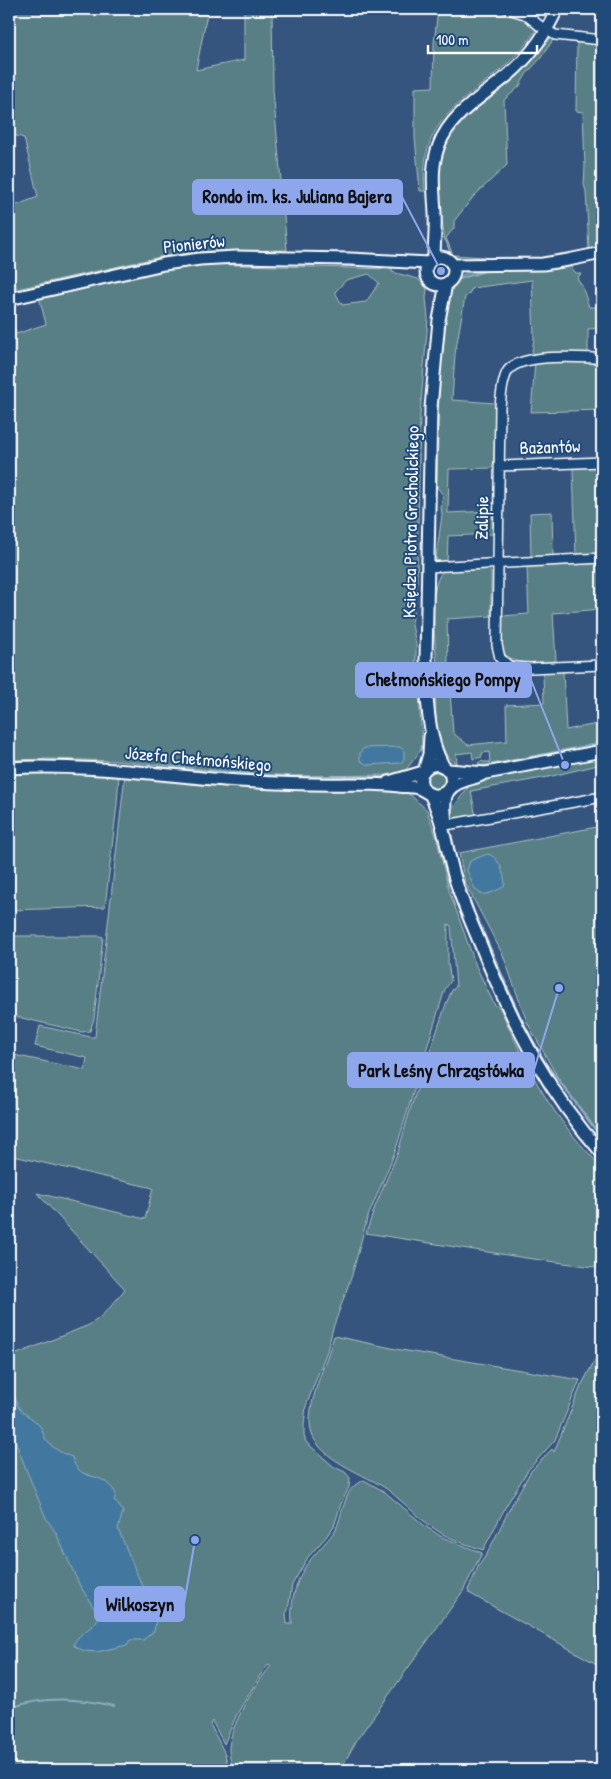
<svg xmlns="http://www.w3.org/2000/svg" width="611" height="1779" viewBox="0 0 611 1779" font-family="'Patrick Hand',sans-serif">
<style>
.green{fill:#587f85;stroke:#acbfc2;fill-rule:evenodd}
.water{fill:#42789f;stroke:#8eaec5}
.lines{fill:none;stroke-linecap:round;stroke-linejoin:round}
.stream{stroke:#8eaec5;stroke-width:2}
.minor-casing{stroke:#fff;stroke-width:12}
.tertiary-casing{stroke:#fff;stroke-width:15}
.minor{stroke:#1f4a7a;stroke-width:9}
.tertiary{stroke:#1f4a7a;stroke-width:11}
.labels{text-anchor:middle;stroke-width:4;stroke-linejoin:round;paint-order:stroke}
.street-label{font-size:18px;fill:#fff;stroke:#1f4a7a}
.leader{fill:none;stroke:#8ea6ec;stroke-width:2}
.callout-dot{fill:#8ea6ec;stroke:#1f4a7a;stroke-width:2}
.callout{fill:#8ea6ec;stroke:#8ea6ec;stroke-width:2}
.callout-label{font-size:19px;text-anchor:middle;font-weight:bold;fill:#111}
</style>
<rect width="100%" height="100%" fill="#35557f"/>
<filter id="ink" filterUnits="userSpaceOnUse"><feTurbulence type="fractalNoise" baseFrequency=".02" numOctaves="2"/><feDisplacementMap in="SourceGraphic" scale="10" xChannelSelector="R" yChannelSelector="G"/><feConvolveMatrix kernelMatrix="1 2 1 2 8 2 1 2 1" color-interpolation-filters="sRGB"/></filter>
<g filter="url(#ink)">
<!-- green -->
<path class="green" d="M9,9H208L196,70L244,60V9H272L273,90L287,250L214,251L164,256L17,289L9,260V208L38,197L24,138L9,134Z
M438,9H504L518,12L537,28C529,41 519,53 508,63C462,104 418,119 425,191H420L415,138V88L433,87L434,43Z
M548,37H553V40L540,59L527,73L519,87L504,100L507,165L474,196L454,221V228L446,238L453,255L485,257V258L456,259L450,253L446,241H445L437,187L441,152L455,125Z
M577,39L602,41V247L589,250L586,191L584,185L585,167L583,112L576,111Z
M201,264L389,269L390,267H392V272L418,279L427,289L426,298L428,319L420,415L417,581L412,625L416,644V673L419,694L422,744L421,750L402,775L275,776L118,761L50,759L9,760V312L16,334L46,324L39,297L153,271ZM369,274L379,283L366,302L342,305L335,292L346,280Z
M568,264L576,273L581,274L577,278L582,286L589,307H602V328L588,329V355L535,357L532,351L534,339L532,280L472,288L469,294L465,297L455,354L452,400L495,403L494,451L493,468L449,469L448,513L492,511L493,534L448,536L447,564L437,562L436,558L442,515L441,507L443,495L437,487L439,385L449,287C452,283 456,278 460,276C479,267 515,265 534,271L541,267Z
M602,361V410L531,412L535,363Z
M602,466V555L576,556L573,468Z
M552,512L553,556L531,557L530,513Z
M602,563V609L553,613L556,661C539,662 504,669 501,644C500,635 502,625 502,616L529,614L527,567Z
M487,568L491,573V616L447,619L448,663L453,733L468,745L507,741L506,705L544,703L543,672L563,671L566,730L602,723V747L484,770L479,768L478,763L482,761L483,762H490L489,752L482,753V757L473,759L472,752L456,754L457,763C446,760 442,747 439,736C433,715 437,692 437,670C437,648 426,588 443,571Z
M602,755V764L548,777L471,791L476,817L453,821L451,811L468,787L471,785L472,779Z
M426 780a10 10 0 1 1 20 0a10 10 0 1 1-20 0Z
M38,771L119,774L117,804L105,907L9,910V772Z
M125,775L267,789L374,788L407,792L427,810L436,836L449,890L476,966L494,1004L500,1008C528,1071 552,1118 602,1167V1268L526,1258L366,1233L375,1207L398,1152L410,1110L446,1004L452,990L456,987L451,926L448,924V963L451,981L445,989L395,1152L367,1219L352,1275L333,1328L327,1351L306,1406L304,1425V1436L306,1442L334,1467L345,1472L350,1478L349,1487L341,1504L334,1526L326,1537L308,1557L292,1585L288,1610L286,1613L287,1624H292C290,1601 296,1577 311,1559C319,1549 329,1540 336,1529C341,1518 345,1493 354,1486C356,1484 361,1482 364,1480L385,1492L425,1526L442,1537L482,1553L463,1591L376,1713L358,1738L340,1770H233C232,1764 229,1757 229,1751C228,1728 256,1683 271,1666L268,1665L261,1674L237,1714L224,1744L212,1721L210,1724L225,1754L229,1770H9V1361L12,1356L89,1325C104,1316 114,1303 125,1289L37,1193L145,1219L153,1188L9,1155V1054L85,1070L87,1058L35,1046L40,1026L91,1037H95Z
M602,826V1137L558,1078L527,1022L503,955L465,883L459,853Z
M9,936H100L103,937L94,1019L90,1031L82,1032L9,1015Z
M334,1336L401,1350L580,1380L555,1440L528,1470L506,1506L483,1550C470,1545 454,1541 441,1533C421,1521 406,1504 388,1490C366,1474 318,1460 311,1431C305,1405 327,1362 334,1336Z
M602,1347V1667L469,1593L468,1590L479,1565L487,1554L512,1504L531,1471L552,1449L554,1452L581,1386Z"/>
<!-- water -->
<path class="water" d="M400,747L404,751V759L401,763L367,765L360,760V753L364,748Z
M487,854C499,856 504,873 505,885C501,889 496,891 490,893C475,899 472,881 467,870L470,861Z
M13,1390C19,1418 24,1409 40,1426C43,1430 43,1436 46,1440C52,1448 63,1454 72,1457C79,1485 101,1467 116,1494L114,1500L123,1511L118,1529L140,1581L156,1606L157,1617L154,1631L143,1640H130L127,1645L97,1652L84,1651L73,1645C81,1629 93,1631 99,1616L79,1584L56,1533L46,1518L24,1464L9,1424V1391Z"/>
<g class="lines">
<!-- stream -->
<path class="stream" d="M272,252H291
M292,252L326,253
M203,253L271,252
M351,253L363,254
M312,264L357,266
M92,273L163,258L198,254
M451,288L459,279L485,271
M9,761H75L286,776L385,777
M478,767L602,743
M451,833L458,866L473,909
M478,920L520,1016L545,1062L602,1139
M9,1708C45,1696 77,1698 114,1706"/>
<!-- minor casing -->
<g class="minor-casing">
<path id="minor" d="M508,9L525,14L540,26L555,35L602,40
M602,358C581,358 519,352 507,372C502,382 501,396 500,407L497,645L500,658L510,667L530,668L602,665
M499,466L602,462
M428,567L602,558
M446,825L602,797"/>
</g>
<!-- tertiary casing -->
<g class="tertiary-casing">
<path id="tertiary" d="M426 271a14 14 0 1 1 28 0a14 14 0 1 1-28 0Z
M434,259C434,244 436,229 435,214C434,190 430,168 439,145C452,110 490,93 516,68C534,51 547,31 557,9
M453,265L543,264L568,260L602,253
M9,299L164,264L200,259L236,257L350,259L429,263
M444,767C427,739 426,691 426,659L431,408L439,320L446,284
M9,768C81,764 152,774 224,780C266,783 308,785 350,784C366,784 382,784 399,786C405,787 411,786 418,788C425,790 430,797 438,795C449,793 455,781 449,772C437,754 410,772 425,791
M425,768L429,754L430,736
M448,770L486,773L602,751
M389,782L423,772
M430,794C445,823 447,857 458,888C466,912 477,935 486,958C516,1029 550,1095 602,1153
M446,824C444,803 441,788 464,781C471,778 477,778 483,774"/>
</g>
<!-- minor -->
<use href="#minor" class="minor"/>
<!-- tertiary -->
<use href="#tertiary" class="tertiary"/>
</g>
</g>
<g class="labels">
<!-- street labels -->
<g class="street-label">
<text transform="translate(194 244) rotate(-6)" y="6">Pionierów</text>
<text transform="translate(550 447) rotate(-2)" y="6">Bażantów</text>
<text transform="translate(482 518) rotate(-89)" y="6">Zalipie</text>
<text transform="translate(411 522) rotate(-89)" y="6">Księdza Piotra Grocholickiego</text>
<text transform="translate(198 759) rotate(5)" y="6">Józefa Chełmońskiego</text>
</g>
</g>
<!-- callouts -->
<path class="leader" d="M441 271L402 197M565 765L531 680M559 988L534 1070M195 1540L184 1604"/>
<g class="callout-dot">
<circle cx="441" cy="271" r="5"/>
<circle cx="565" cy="765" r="5"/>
<circle cx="559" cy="988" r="5"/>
<circle cx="195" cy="1540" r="5"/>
</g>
<g class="callout">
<rect x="193" y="180" width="209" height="34" rx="5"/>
<rect x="356" y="663" width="175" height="34" rx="5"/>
<rect x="348" y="1053" width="186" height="34" rx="5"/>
<rect x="95" y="1587" width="89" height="34" rx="5"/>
</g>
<g class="callout-label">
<text x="297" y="203">Rondo im. ks. Juliana Bajera</text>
<text x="443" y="686">Chełmońskiego Pompy</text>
<text x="441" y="1077">Park Leśny Chrząstówka</text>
<text x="140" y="1611">Wilkoszyn</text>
</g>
<!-- margin -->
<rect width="611" height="1779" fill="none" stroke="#1f4a7a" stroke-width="30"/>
<rect x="15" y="15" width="581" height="1749" fill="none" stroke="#fff" stroke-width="2" filter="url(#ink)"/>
<!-- scale -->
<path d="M428 45v8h109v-8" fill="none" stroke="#ffffff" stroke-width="2.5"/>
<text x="436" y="45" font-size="15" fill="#ffffff" stroke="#1f4a7a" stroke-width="4" paint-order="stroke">100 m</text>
</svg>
